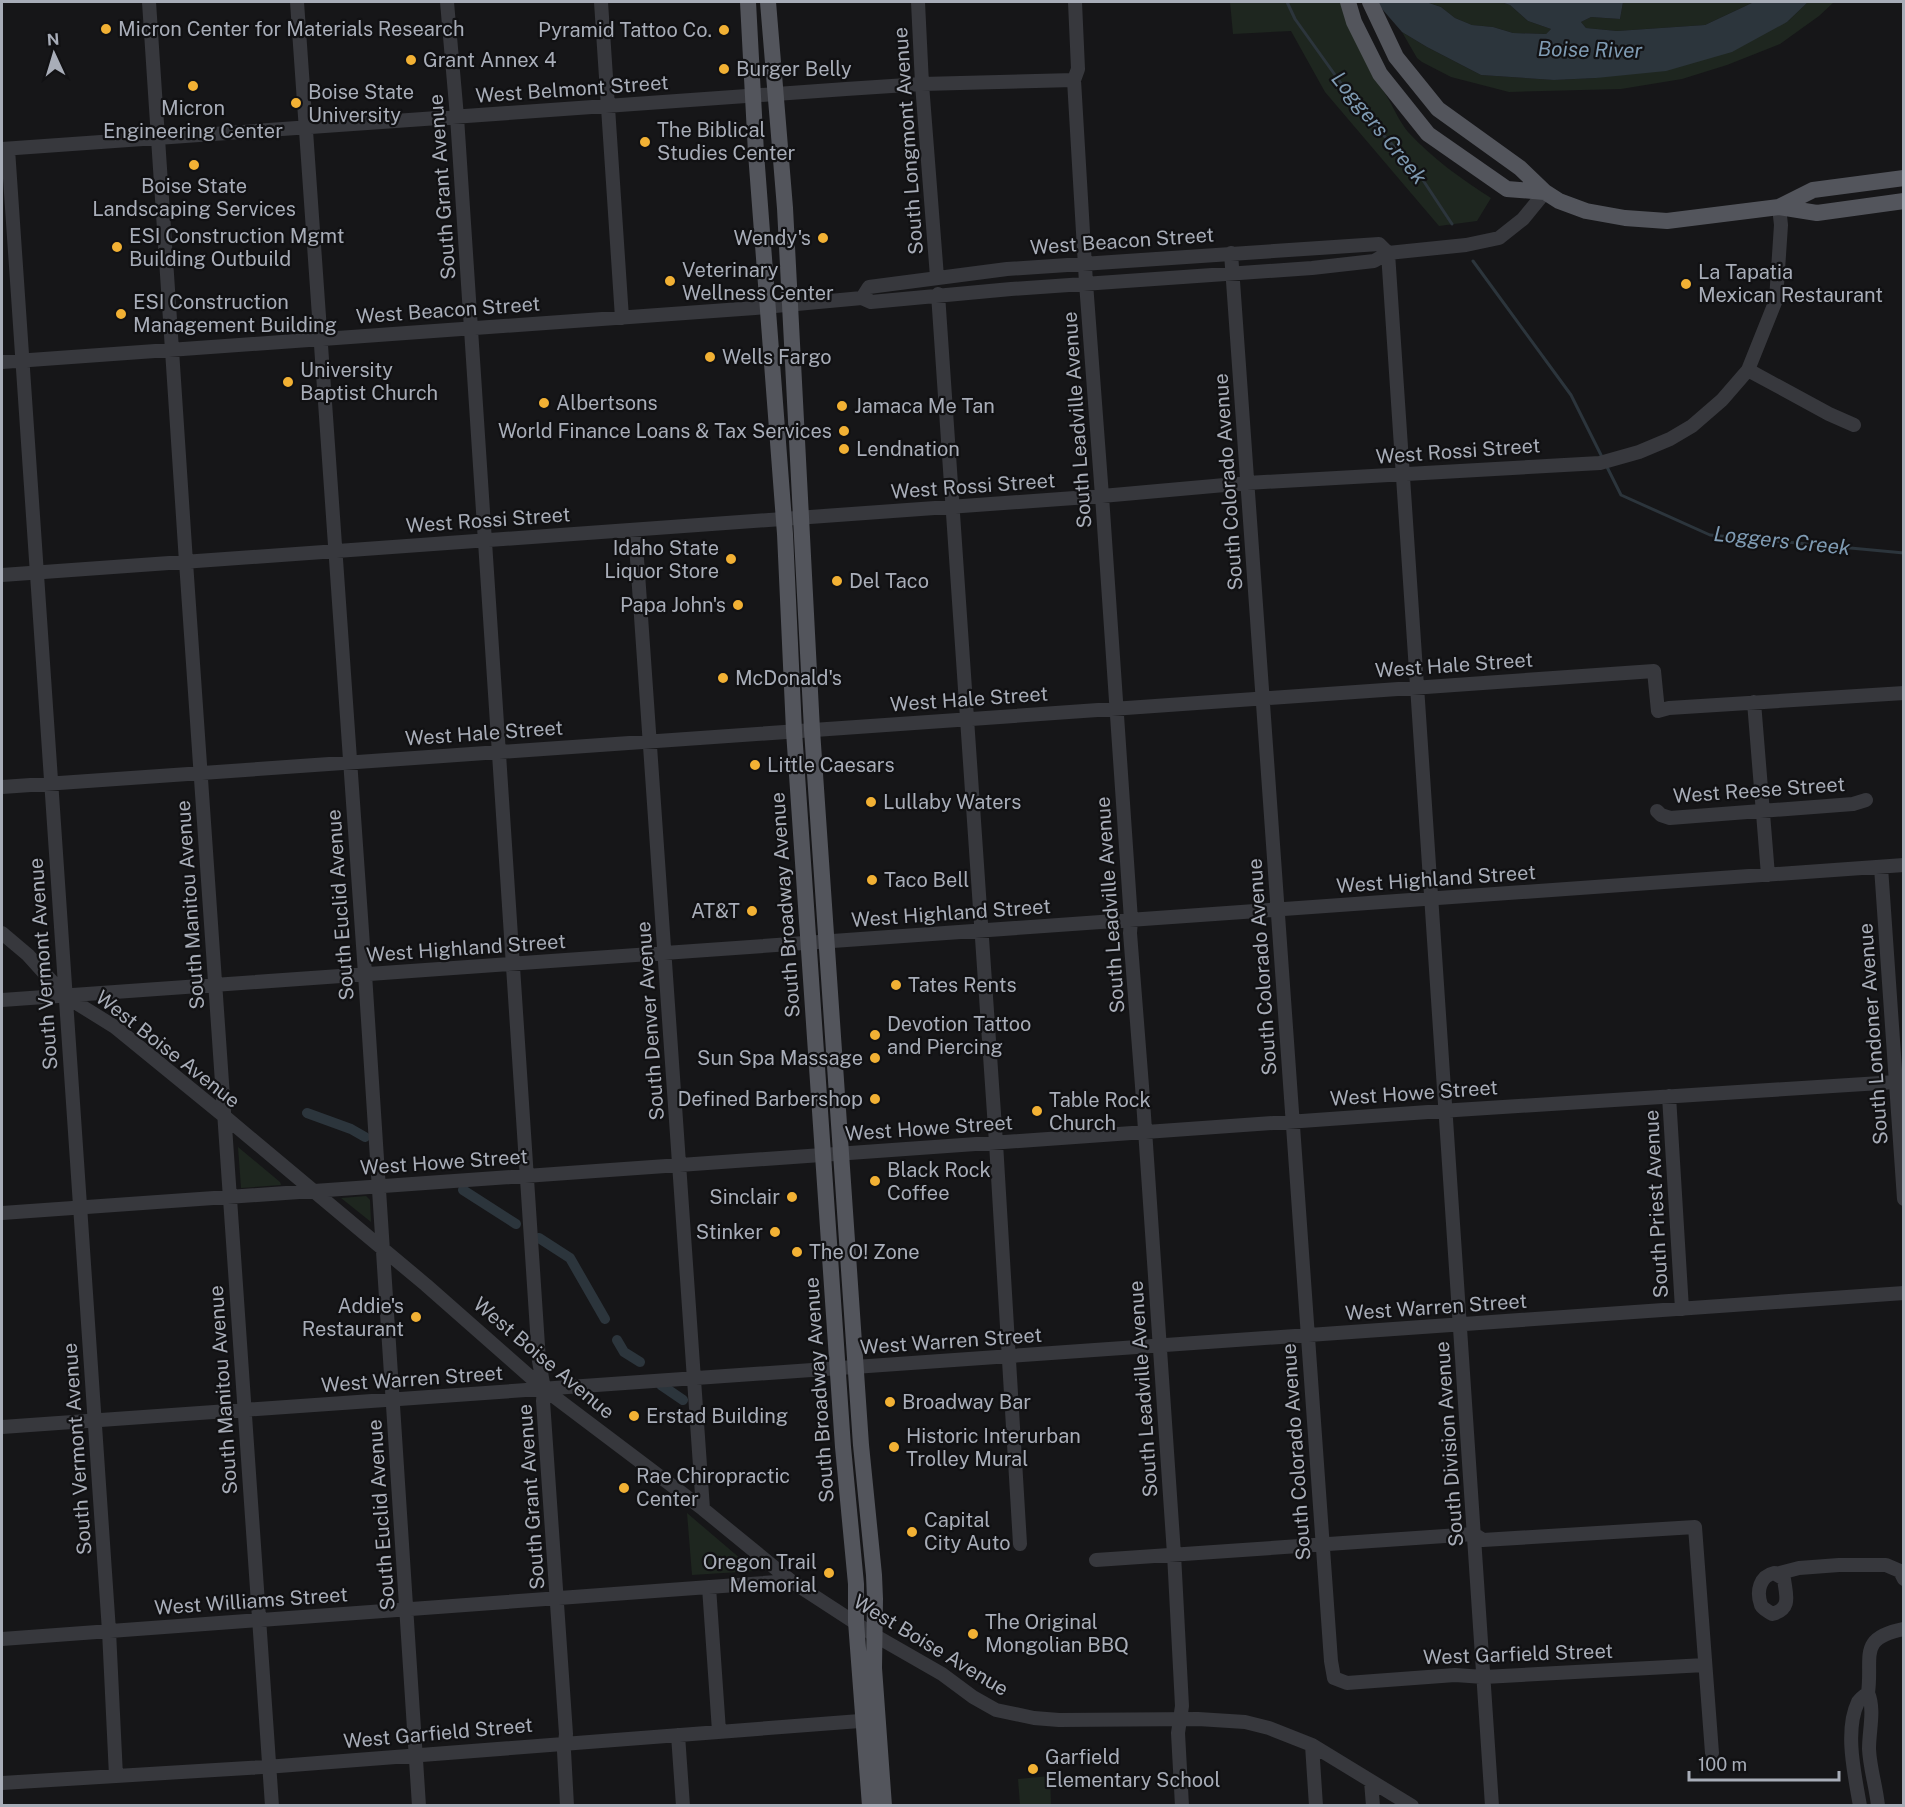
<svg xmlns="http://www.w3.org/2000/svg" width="1905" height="1807" viewBox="0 0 1905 1807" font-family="'Public Sans',sans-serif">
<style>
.green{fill:#1e261f}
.water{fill:#2c353c}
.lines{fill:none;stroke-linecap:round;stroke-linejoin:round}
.stream{stroke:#2c353c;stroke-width:3}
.canal{stroke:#2c353c;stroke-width:10}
.minor{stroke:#37383d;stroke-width:14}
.major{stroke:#53555c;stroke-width:16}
.poi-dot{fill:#f2b134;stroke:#111113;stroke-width:2}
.labels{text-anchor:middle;stroke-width:4.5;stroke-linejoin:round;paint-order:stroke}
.poi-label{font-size:20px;fill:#a8adb8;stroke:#111113;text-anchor:start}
.street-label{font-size:20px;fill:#a8adb8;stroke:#111113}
.water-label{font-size:21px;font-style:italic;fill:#7f9bb3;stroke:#111113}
</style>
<rect width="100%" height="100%" fill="#161618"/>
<!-- green -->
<path class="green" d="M1230,2H1340C1351,36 1370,69 1389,100C1395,111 1400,122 1408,132C1432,158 1461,179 1491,198L1477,221L1439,226L1325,92L1291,31L1233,34Z
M1426,2H1501L1510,5L1528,21L1551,29L1546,34L1513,33L1493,27L1472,25L1455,18L1441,7Z
M1623,2H1754L1705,25L1617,31L1586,28L1581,22L1591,17L1620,19Z
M1808,2H1834L1819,16L1780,44L1727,65L1682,79L1621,89L1509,92L1451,77L1422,62L1417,58L1402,32L1427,47L1481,75L1554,80L1596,78L1787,22Z
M238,1147L280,1182L281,1185L241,1188Z
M366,1196L370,1200L371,1222L341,1198Z
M687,1513L755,1571L692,1575Z
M1050,1776L1051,1805H1020L1018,1779Z"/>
<!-- water -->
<path class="water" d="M1376,2H1426L1441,7L1455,18L1472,25L1493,27L1513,33L1546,34L1551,29L1528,21L1510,5L1501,2H1623L1620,19L1591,17L1581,22L1586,28L1617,31L1705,25L1754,2H1808L1787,22L1732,52L1666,71L1596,78L1554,80L1481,75L1427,47L1402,32Z"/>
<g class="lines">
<!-- stream -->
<path class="stream" d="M1287,2L1295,19L1363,114L1415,168L1452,224
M1473,261L1571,395L1602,457
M1606,465L1621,495L1710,535L1904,553"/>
<!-- canal -->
<path class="canal" d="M307,1113L351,1129L365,1137
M463,1190L516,1224
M539,1238L570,1258L605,1319
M617,1340L624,1352L640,1362
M661,1385L683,1400"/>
<!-- minor -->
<path class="minor" d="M149,2L186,562L272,1806
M297,2L365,974L419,1806
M447,2L457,117L539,1361L544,1389L543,1401L566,1734L564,1751L567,1806
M601,2L622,318
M918,2L922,84L937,277
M1075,2L1078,69L1074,80L1086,283L1102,496L1131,920L1130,933L1142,1086L1174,1554L1182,1706L1178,1733L1182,1806
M2,149L846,89L922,84L1074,80
M8,149L109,1631L116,1776
M1231,253L1331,1661L1334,1678L1347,1683L1455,1675L1484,1677L1705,1665
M1388,253L1492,1806
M938,294L996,1143L1020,1544
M862,298L869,287L1007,269L1379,244L1388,253
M2,362L755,308L862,298L871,302L1011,289L1312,268L1374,261L1388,253L1466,245L1499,238L1523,219L1545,192
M1748,370L1829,414L1854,425
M635,530L703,1509
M2,575L1102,496L1247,483L1600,463L1639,452L1670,439L1692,426L1722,400L1748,370L1776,300L1781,225L1779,207
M1754,702L1768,875
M2,787L1654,671L1658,711L1669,708L1904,693
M1657,811L1661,815L1670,818L1853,804L1866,800
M1881,867L1904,1199
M2,933L28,955L65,996L115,1027L224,1116L426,1285L544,1389L703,1509L791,1581L874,1635L942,1674L973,1697L996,1710L1034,1718L1059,1720L1198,1719L1245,1722L1269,1728L1312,1745L1412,1806
M2,1000L1904,865
M1669,1096L1682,1309
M2,1213L1456,1110L1896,1082
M2,1427L1904,1293
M1096,1560L1474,1534L1483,1540L1695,1527L1712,1753
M1774,1573L1784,1579C1786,1595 1792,1609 1772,1614C1768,1611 1763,1609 1761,1605C1756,1591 1760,1576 1774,1573Z
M1776,1574L1799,1568L1839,1565H1886L1900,1571L1904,1579
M709,1587L719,1731
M2,1639L791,1581
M1868,1693C1873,1657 1857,1638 1904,1629
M678,1735L683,1806
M1312,1745L1316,1806
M1371,1781L1373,1806
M2,1783L279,1766L873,1720
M1860,1806C1855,1776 1844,1731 1858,1702C1860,1699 1865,1695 1868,1693C1875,1710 1869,1730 1869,1749C1870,1769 1876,1786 1878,1806"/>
<!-- major -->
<path class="major" d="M748,2L756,153L785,534L794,731L843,1447L856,1584V1622L870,1806
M768,2L785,208L812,730L861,1445L874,1575L875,1599L874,1668L884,1806
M1348,2L1354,22L1380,74L1428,134L1507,189L1545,192
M1370,2L1396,57L1438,109L1520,168L1545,192L1559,201L1586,211L1625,218L1667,221L1779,207L1817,213L1904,201
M1779,207L1813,190L1904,178"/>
</g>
<!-- markers -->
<g class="poi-dot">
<circle cx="106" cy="29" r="6"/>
<circle cx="724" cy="30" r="6"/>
<circle cx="411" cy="60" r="6"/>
<circle cx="724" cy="69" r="6"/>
<circle cx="193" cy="86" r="6"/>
<circle cx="296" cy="103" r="6"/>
<circle cx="645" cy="142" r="6"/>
<circle cx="194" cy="165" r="6"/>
<circle cx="823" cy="238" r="6"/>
<circle cx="117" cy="247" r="6"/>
<circle cx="670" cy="281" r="6"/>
<circle cx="1686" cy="284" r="6"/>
<circle cx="121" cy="314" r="6"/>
<circle cx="710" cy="357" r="6"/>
<circle cx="288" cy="382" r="6"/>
<circle cx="544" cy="403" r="6"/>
<circle cx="842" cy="406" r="6"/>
<circle cx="844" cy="431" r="6"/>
<circle cx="844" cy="449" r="6"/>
<circle cx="731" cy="559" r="6"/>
<circle cx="837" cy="581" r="6"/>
<circle cx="738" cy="605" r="6"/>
<circle cx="723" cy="678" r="6"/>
<circle cx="755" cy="765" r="6"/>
<circle cx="871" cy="802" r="6"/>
<circle cx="872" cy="880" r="6"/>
<circle cx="752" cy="911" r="6"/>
<circle cx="896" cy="985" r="6"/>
<circle cx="875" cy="1035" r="6"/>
<circle cx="875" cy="1058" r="6"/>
<circle cx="875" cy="1099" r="6"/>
<circle cx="1037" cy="1111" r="6"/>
<circle cx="875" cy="1181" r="6"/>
<circle cx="792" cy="1197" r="6"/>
<circle cx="775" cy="1232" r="6"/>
<circle cx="797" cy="1252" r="6"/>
<circle cx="416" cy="1317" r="6"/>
<circle cx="890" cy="1402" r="6"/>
<circle cx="634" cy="1416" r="6"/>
<circle cx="894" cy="1447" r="6"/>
<circle cx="624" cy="1488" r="6"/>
<circle cx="912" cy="1532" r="6"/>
<circle cx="829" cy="1573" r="6"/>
<circle cx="973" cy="1634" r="6"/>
<circle cx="1033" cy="1769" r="6"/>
</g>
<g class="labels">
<!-- poi labels -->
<g class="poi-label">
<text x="118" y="36">Micron Center for Materials Research</text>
<text x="712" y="37" text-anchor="end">Pyramid Tattoo Co.</text>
<text x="423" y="67">Grant Annex 4</text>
<text x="736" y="76">Burger Belly</text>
<text x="308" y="99">Boise State<tspan x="308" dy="23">University</tspan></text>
<text x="193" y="115" text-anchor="middle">Micron<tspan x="193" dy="23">Engineering Center</tspan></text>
<text x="657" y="137">The Biblical<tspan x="657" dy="23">Studies Center</tspan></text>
<text x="194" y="193" text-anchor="middle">Boise State<tspan x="194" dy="23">Landscaping Services</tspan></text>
<text x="129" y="243">ESI Construction Mgmt<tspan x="129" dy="23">Building Outbuild</tspan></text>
<text x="811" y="245" text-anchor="end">Wendy's</text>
<text x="682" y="277">Veterinary<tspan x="682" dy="23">Wellness Center</tspan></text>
<text x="1698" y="279">La Tapatia<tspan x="1698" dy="23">Mexican Restaurant</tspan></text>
<text x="133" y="309">ESI Construction<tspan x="133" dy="23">Management Building</tspan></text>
<text x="722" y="364">Wells Fargo</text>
<text x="300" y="377">University<tspan x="300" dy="23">Baptist Church</tspan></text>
<text x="556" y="410">Albertsons</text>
<text x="854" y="413">Jamaca Me Tan</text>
<text x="832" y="438" text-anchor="end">World Finance Loans &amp; Tax Services</text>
<text x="856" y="456">Lendnation</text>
<text x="719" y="555" text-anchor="end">Idaho State<tspan x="719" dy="23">Liquor Store</tspan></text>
<text x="849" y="588">Del Taco</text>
<text x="726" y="612" text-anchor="end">Papa John's</text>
<text x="735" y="685">McDonald's</text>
<text x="767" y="772">Little Caesars</text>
<text x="883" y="809">Lullaby Waters</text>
<text x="884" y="887">Taco Bell</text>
<text x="740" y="918" text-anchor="end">AT&amp;T</text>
<text x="908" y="992">Tates Rents</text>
<text x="887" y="1031">Devotion Tattoo<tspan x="887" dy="23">and Piercing</tspan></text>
<text x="863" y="1065" text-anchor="end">Sun Spa Massage</text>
<text x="863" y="1106" text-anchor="end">Defined Barbershop</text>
<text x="1049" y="1107">Table Rock<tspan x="1049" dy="23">Church</tspan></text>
<text x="887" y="1177">Black Rock<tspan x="887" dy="23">Coffee</tspan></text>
<text x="780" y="1204" text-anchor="end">Sinclair</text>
<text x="763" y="1239" text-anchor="end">Stinker</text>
<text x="809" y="1259">The O! Zone</text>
<text x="404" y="1313" text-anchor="end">Addie's<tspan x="404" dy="23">Restaurant</tspan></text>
<text x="902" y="1409">Broadway Bar</text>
<text x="646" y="1423">Erstad Building</text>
<text x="906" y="1443">Historic Interurban<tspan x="906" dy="23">Trolley Mural</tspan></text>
<text x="636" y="1483">Rae Chiropractic<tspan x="636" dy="23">Center</tspan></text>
<text x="924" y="1527">Capital<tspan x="924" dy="23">City Auto</tspan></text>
<text x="817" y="1569" text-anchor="end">Oregon Trail<tspan x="817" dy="23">Memorial</tspan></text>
<text x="985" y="1629">The Original<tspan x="985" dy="23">Mongolian BBQ</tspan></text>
<text x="1045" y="1764">Garfield<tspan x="1045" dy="23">Elementary School</tspan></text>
</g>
<!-- street labels -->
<g class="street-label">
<text transform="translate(572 89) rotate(-4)" y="7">West Belmont Street</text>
<text transform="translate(908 141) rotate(-94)" y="7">South Longmont Avenue</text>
<text transform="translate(442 187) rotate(-94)" y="7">South Grant Avenue</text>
<text transform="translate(1122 241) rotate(-4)" y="7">West Beacon Street</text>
<text transform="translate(448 310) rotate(-4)" y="7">West Beacon Street</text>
<text transform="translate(1077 420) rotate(-94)" y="7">South Leadville Avenue</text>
<text transform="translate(1458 451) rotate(-4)" y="7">West Rossi Street</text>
<text transform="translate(1228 482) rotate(-94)" y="7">South Colorado Avenue</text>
<text transform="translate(973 486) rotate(-4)" y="7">West Rossi Street</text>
<text transform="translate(488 520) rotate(-4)" y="7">West Rossi Street</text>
<text transform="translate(1454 665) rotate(-4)" y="7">West Hale Street</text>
<text transform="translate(969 699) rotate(-4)" y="7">West Hale Street</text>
<text transform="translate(484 733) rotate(-4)" y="7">West Hale Street</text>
<text transform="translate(1759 790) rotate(-4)" y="7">West Reese Street</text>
<text transform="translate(1436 879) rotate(-4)" y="7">West Highland Street</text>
<text transform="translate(190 905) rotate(-94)" y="7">South Manitou Avenue</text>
<text transform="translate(340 905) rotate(-94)" y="7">South Euclid Avenue</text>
<text transform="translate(785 905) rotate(-94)" y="7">South Broadway Avenue</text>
<text transform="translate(1110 905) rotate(-94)" y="7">South Leadville Avenue</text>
<text transform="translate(951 913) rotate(-4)" y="7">West Highland Street</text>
<text transform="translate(466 948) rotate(-4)" y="7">West Highland Street</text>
<text transform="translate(43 964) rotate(-94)" y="7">South Vermont Avenue</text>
<text transform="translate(1262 967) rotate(-94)" y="7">South Colorado Avenue</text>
<text transform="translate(650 1021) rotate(-94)" y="7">South Denver Avenue</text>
<text transform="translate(1873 1034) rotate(-94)" y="7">South Londoner Avenue</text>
<text transform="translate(168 1049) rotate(38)" y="7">West Boise Avenue</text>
<text transform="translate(1414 1093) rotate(-4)" y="7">West Howe Street</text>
<text transform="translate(929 1128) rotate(-4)" y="7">West Howe Street</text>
<text transform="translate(444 1162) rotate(-4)" y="7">West Howe Street</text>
<text transform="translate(1656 1204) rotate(-93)" y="7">South Priest Avenue</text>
<text transform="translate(1436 1307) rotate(-4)" y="7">West Warren Street</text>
<text transform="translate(951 1341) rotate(-4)" y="7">West Warren Street</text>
<text transform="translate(544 1358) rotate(40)" y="7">West Boise Avenue</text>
<text transform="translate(412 1379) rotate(-4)" y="7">West Warren Street</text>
<text transform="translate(1143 1389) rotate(-94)" y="7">South Leadville Avenue</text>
<text transform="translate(223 1390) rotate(-94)" y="7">South Manitou Avenue</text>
<text transform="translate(819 1390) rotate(-94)" y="7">South Broadway Avenue</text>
<text transform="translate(1449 1444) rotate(-94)" y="7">South Division Avenue</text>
<text transform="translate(77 1449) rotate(-94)" y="7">South Vermont Avenue</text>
<text transform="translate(1296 1452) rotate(-94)" y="7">South Colorado Avenue</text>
<text transform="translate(531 1497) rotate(-94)" y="7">South Grant Avenue</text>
<text transform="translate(381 1515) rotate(-94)" y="7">South Euclid Avenue</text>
<text transform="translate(251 1601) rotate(-4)" y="7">West Williams Street</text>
<text transform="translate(931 1645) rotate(31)" y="7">West Boise Avenue</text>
<text transform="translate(1518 1654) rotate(-2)" y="7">West Garfield Street</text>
<text transform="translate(438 1733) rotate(-5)" y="7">West Garfield Street</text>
</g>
<!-- water labels -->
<g class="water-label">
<text transform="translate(1590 50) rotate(1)" y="7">Boise River</text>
<text transform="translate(1379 128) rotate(51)" y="7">Loggers Creek</text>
<text transform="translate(1782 541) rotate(6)" y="7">Loggers Creek</text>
</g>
</g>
<!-- border -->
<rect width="1905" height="1807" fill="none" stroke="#a8adb8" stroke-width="6"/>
<!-- north arrow -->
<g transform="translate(54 54) rotate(356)" stroke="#111113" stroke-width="4.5" paint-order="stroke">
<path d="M0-4.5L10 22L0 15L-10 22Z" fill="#a8adb8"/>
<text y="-9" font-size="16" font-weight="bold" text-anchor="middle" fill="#a8adb8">N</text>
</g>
<!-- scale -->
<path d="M1689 1771v9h150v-9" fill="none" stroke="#a8adb8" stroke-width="3"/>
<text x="1698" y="1771" font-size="18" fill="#a8adb8" stroke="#111113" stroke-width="4.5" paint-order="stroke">100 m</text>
</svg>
